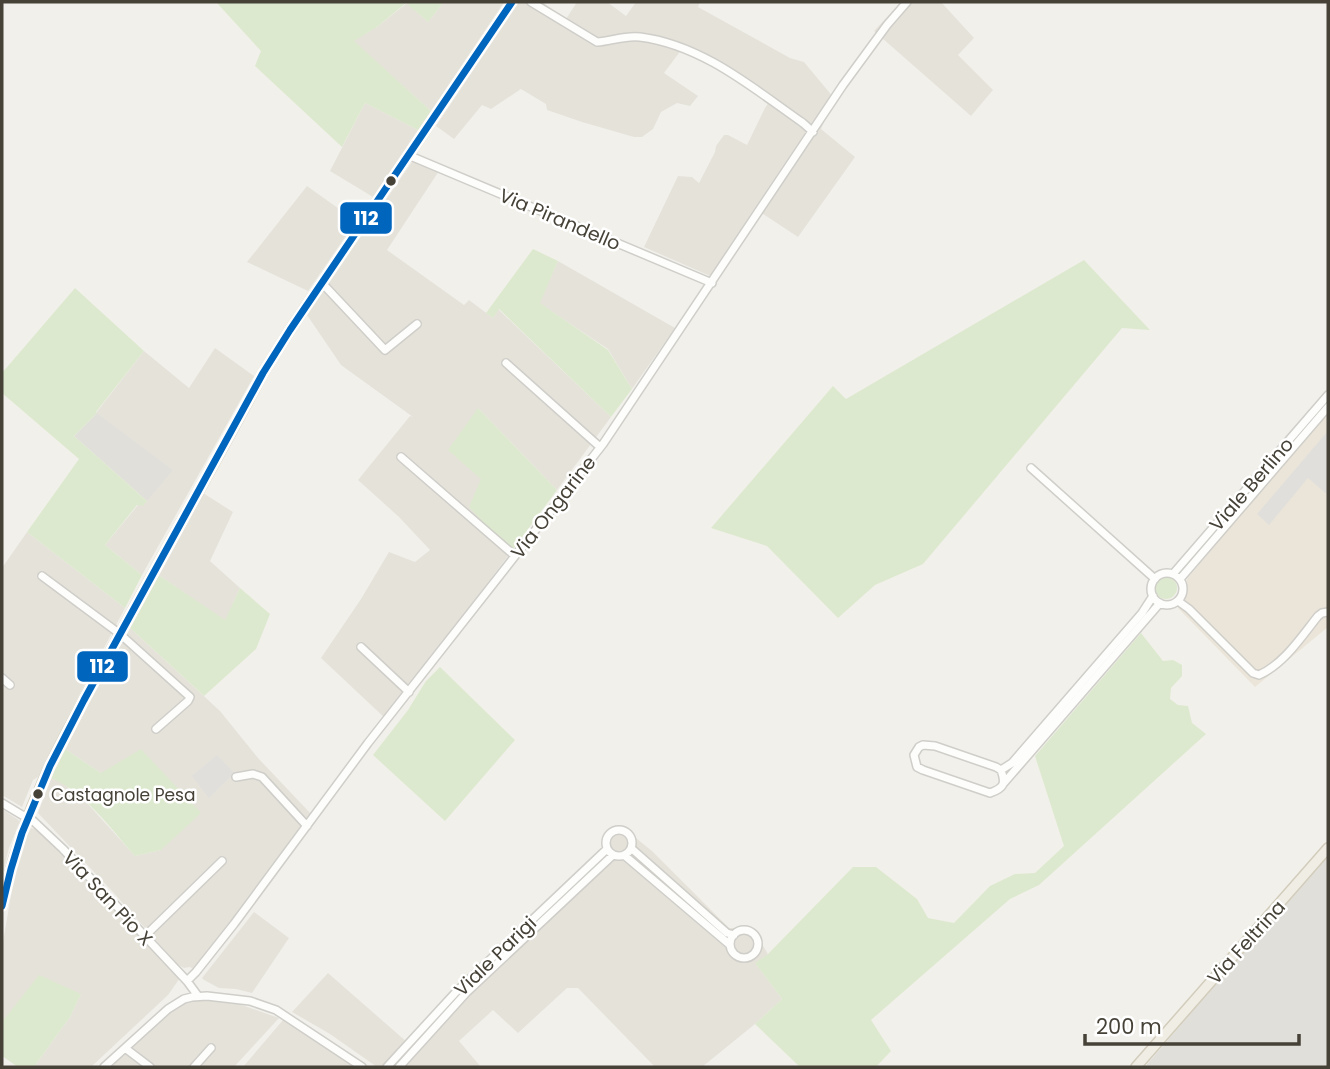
<svg xmlns="http://www.w3.org/2000/svg" width="1330" height="1069" viewBox="0 0 1330 1069" font-family="Poppins,sans-serif">
<style>
.residential{fill:#e5e2da}
.commercial{fill:#ebe5d9}
.industrial{fill:#e1dfda}
.green{fill:#dde9ce}
.parking{fill:#e0dfdc}
.lines{fill:none;stroke-linecap:round;stroke-linejoin:round}
.minor-casing{stroke:#cfcec9;stroke-width:10}
.major-casing{stroke:#d2ccbb;stroke-width:12}
.minor{stroke:#fdfdfc;stroke-width:7}
.major{stroke:#f0ede5;stroke-width:9}
.bus-1-casing{stroke:#fff;stroke-width:12}
.bus-1{stroke:#0065bd;stroke-width:7}
.bus-dot{fill:#464238;stroke:#fff;stroke-width:2.5}
.labels{text-anchor:middle;stroke-width:5;stroke-linejoin:round;paint-order:stroke}
.bus-label{font-size:17px;fill:#464238;stroke:#fff;text-anchor:start}
.street-label{font-size:19px;fill:#464238;stroke:#fff}
.line-badge{stroke:#fff;stroke-width:2.5}
.badge-label{font-size:19px;text-anchor:middle;font-weight:bold;fill:#fff}
</style>
<rect width="100%" height="100%" fill="#f1f0eb"/>
<!-- residential -->
<path class="residential" d="M444,2H504L431,111L353,41L377,27L407,3L428,22Z
M519,2H542L566,19L577,2H607L626,16L636,2H700L698,7L790,58L804,62L834,98L821,129L855,157L798,237L760,212L717,279L644,247L678,176L692,177L699,183L715,152L716,146L724,135H728L747,145L765,108L771,99L682,49L664,73L698,96L690,106L677,103L661,112L653,129L642,137H634L582,122L547,110L546,104L521,89L491,109L482,105L454,139L436,126Z
M901,2H941L974,38L958,55L993,90L971,116L874,31Z
M365,103L418,130L373,197L330,171Z
M414,159L439,171L387,250L464,305L469,300L493,318L498,309L611,417L557,490L479,409L482,479L511,552L446,638L443,645L387,720L321,658L361,599L389,552L415,562L430,550L399,517L358,480L410,416L413,417L341,365L307,315Z
M307,186L356,221L308,291L247,262Z
M558,261L675,328L632,389L608,349L539,303Z
M215,348L254,376L142,575L105,545L138,505H143L172,470L96,413L144,351L189,388Z
M203,493L233,512L210,561L240,588L225,621L157,574Z
M27,532L125,608L66,720L38,777L33,780L22,807L2,795V568Z
M129,627L220,711L258,758L313,816L194,970L190,967L184,968L178,965L112,891L38,813L51,778L63,783L88,804L135,856L161,850L101,773L65,749Z
M2,809L20,821L9,848L2,876Z
M31,828L35,829L57,847L180,978L168,995L91,1067H34L70,1017L81,994L2,1022V948L13,883L21,852Z
M611,829L626,830L652,851L729,928H752L768,954L756,964L782,999L755,1024L702,1067H655L578,988H567L518,1033L493,1010L459,1041L481,1067H377L330,1034L292,1012L328,973L408,1043L603,851L602,839Z
M254,912L289,938L252,993L236,989L219,988L204,980L202,978Z
M210,998L233,1002L279,1018L234,1067H110L181,999Z
M283,1020L323,1046L355,1067H243Z"/>
<!-- commercial -->
<path class="commercial" d="M1328,410V627L1255,687L1178,608L1186,595L1187,579Z"/>
<!-- industrial -->
<path class="industrial" d="M97,413L173,470L147,501L74,436Z
M1328,853V1067H1145L1149,1062Z"/>
<!-- green -->
<path class="green" d="M216,2H444L428,22L406,3L377,27L354,41L431,111L418,130L365,103L342,147L255,66L261,51Z
M533,249L558,261L540,303L608,350L632,389L611,417L499,309L493,318L486,313Z
M1084,260L1150,330L1122,328L923,564L875,585L838,618L767,546L711,528L833,386L846,399Z
M75,288L144,351L96,412L97,413L74,436L147,501L143,506L137,505L105,545L142,575L125,608L27,532L79,459L2,393V373Z
M478,408L557,490L511,552L469,507L481,479L448,450Z
M157,574L225,620L240,588L270,614L256,649L204,696L129,627Z
M1155 588a11 11 0 1 1 22 0a11 11 0 1 1-22 0Z
M1141,633L1163,661L1173,660L1182,665V676L1171,688L1170,699L1178,705L1188,706L1192,723L1206,734L1039,885L1010,899L871,1020L891,1051L876,1067H800L755,1024L782,999L755,963L768,954L853,867H876L917,899L928,918L954,923L990,886L1015,874L1035,873L1064,846L1035,756Z
M440,667L515,740L445,821L373,755L408,710L426,681Z
M65,749L101,773L141,749L201,813L161,850L135,856C110,828 86,793 51,778Z
M39,975L81,994L70,1017L34,1067H18L2,1056V1022Z"/>
<!-- parking -->
<path class="parking" d="M1328,431V495L1308,478L1269,525L1257,514Z
M217,755L234,773L209,798L192,776Z"/>
<g class="lines">
<!-- minor casing -->
<g class="minor-casing">
<path id="minor" d="M531,2L597,42C612,41 625,35 640,37C703,45 754,89 803,123L813,132
M408,155L712,283
M322,283L385,350L417,324
M506,363L600,447
M401,457L515,556
M1031,468L1155,579
M1151 589a16 16 0 1 1 32 0a16 16 0 1 1-32 0Z
M1173,574L1328,395
M42,576L120,634L190,697L188,701L156,729
M1180,579L1328,407
M1178,601L1189,609L1253,673L1259,675C1284,664 1302,636 1318,616L1322,613L1328,612
M361,647L409,692
M2,678L10,685
M923,745L935,746L996,767L1001,770C1006,784 1004,788 990,793L923,770L917,767L914,755L919,747Z
M1001,770L1012,763L1142,613L1153,596
M236,777L253,774L262,777L307,826
M1003,784L1160,603
M2,803L22,815L28,816L63,849L187,981
M606 843a13 13 0 1 1 26 0a13 13 0 1 1-26 0Z
M631,848L727,933L734,935
M624,855L730,945
M730 944a14 14 0 1 1 28 0a14 14 0 1 1-28 0Z
M145,936L222,861
M198,996L187,981L196,972L234,924L368,743L603,444L843,85L887,25L907,2
M125,1048L150,1067
M104,1067L168,1009L184,999L192,997L207,996L250,1001L276,1010L362,1067
M194,1067L211,1048
M387,1067L456,992L607,849
M399,1067L467,992L613,855"/>
</g>
<!-- major casing -->
<g class="major-casing">
<path id="major" d="M2,906C22,805 71,723 120,634C167,547 216,461 263,373L290,330L512,2
M1136,1067L1328,848"/>
</g>
<!-- minor -->
<use href="#minor" class="minor"/>
<!-- major -->
<use href="#major" class="major"/>
<!-- bus-1 casing -->
<g class="bus-1-casing">
<path id="bus-1" d="M2,906L11,869L22,833L50,766L84,700L263,373L290,330L512,2"/>
</g>
<!-- bus-1 -->
<use href="#bus-1" class="bus-1"/>
</g>
<!-- markers -->
<g class="bus-dot">
<circle cx="391" cy="181" r="6"/>
<circle cx="38" cy="794" r="6"/>
</g>
<g class="labels">
<!-- bus labels -->
<g class="bus-label">
<text x="51" y="801">Castagnole Pesa</text>
</g>
<!-- street labels -->
<g class="street-label">
<text transform="translate(560 219) rotate(23)" y="7">Via Pirandello</text>
<text transform="translate(1251 484) rotate(-49)" y="7">Viale Berlino</text>
<text transform="translate(553 507) rotate(-52)" y="7">Via Ongarine</text>
<text transform="translate(108 898) rotate(47)" y="7">Via San Pio X</text>
<text transform="translate(1246 942) rotate(-48)" y="7">Via Feltrina</text>
<text transform="translate(495 956) rotate(-44)" y="7">Viale Parigi</text>
</g>
</g>
<g class="line-badge">
<rect x="339" y="201" width="54" height="34" rx="7" fill="#0065bd"/>
<rect x="76" y="650" width="53" height="33" rx="7" fill="#0065bd"/>
</g>
<g class="badge-label">
<text x="366" y="225">112</text>
<text x="102" y="673">112</text>
</g>
<!-- border -->
<rect width="1330" height="1069" fill="none" stroke="#464238" stroke-width="7"/>
<!-- scale -->
<path d="M1085 1034v10h214v-10" fill="none" stroke="#464238" stroke-width="3.5"/>
<text x="1096" y="1034" font-size="21" fill="#464238" stroke="#ffffff" stroke-width="5" paint-order="stroke">200 m</text>
</svg>
